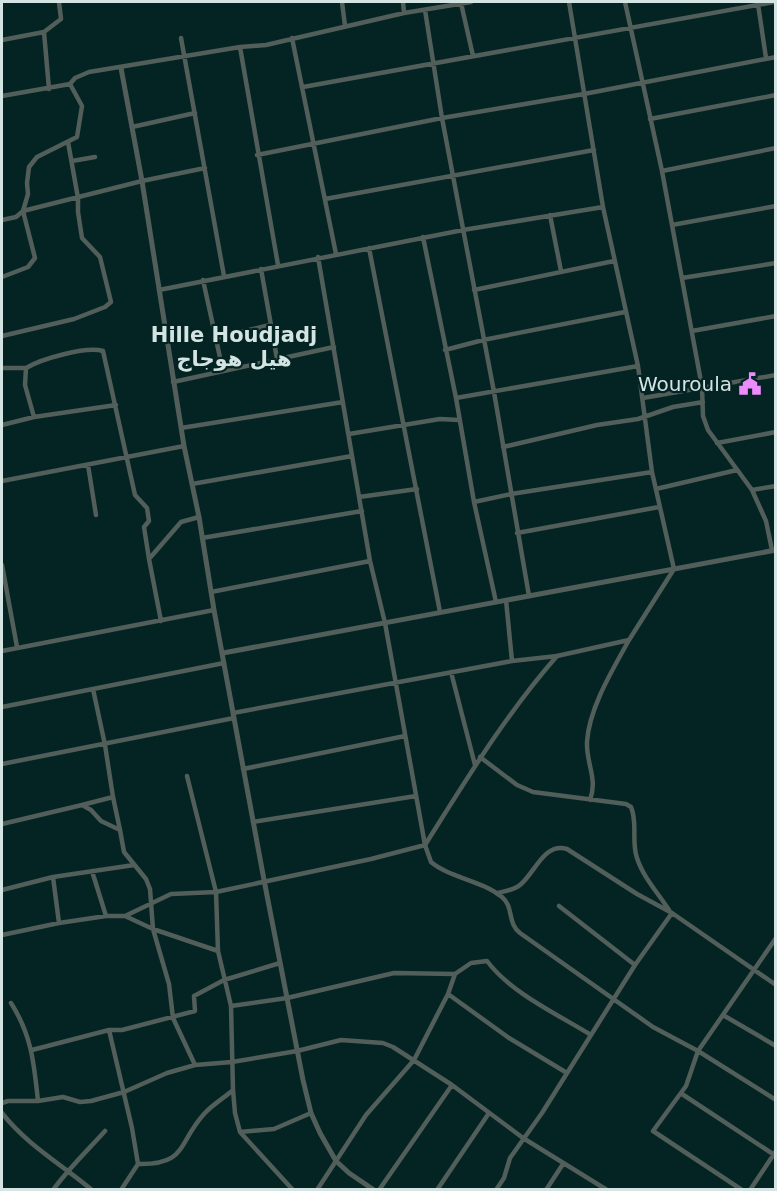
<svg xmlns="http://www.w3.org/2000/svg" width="777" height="1191" viewBox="0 0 777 1191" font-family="'DejaVu Sans',Vazirmatn,sans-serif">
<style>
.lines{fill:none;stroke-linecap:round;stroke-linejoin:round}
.minor{stroke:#525e59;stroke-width:4.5}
.tertiary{stroke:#525e59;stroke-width:5}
.labels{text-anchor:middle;stroke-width:4.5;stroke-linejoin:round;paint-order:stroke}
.poi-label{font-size:20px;fill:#d3e4e3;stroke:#042423;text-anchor:end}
.neighbourhood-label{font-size:21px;font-weight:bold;fill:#d3e4e3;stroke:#042423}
</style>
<rect width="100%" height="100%" fill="#042423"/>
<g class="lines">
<!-- minor -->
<path class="minor" d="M342,2L345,26
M403,2L404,13
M625,2L662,171L702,387L703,416L708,430L752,490L766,521L772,550
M461,3L473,56
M758,4L766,58
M425,10L442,118L494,392L529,596
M181,38L224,276
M292,38L336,254
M2,40L44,32
M240,47L278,265
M303,87L774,2
M49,89L44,32L61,19L59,2
M2,96L70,84L75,78L89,72L240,47L266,45L404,13L471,2
M650,119L776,95
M132,127L195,113
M257,155L442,118L584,94L776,57
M72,161L95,157
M662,171L776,148
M325,199L594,150
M550,215L561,271
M2,220L16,217L23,211L142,181L205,168
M672,225L776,206
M423,237L456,398L474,502L496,602
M369,248L440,612
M318,257L370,561L385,623L425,845L431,862C450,878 481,880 502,897C514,907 507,923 520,933L653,1027L698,1051L776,1100
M261,269L277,359
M2,277L28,267L35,258L23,211L28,194L27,183L29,167L37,157L77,137L82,106L70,84
M682,278L776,263
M203,280L223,371
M159,290L463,230L603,207
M474,290L614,261
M692,331L776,316
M2,336L74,319L105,307L111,302L100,257L82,238L78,212V198L68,142
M216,338L270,325
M445,350L483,340L625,312
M2,368H26
M173,382L334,347
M456,398L638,366
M643,398L776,375
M34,417L25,385L26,368C41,359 86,346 103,351L135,495L147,508L149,521L144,527L149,559
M2,425L34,417L116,405
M181,428L343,402
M349,434L440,419L459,420
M717,443L776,432
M503,447L597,425L638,419L673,407L703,402
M88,465L96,515
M2,481L184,446
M192,484L352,456
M656,489L737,470
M752,490L776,486
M359,497L417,489
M474,502L511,494L652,472
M517,533L659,507
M202,538L362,511
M2,565L17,647
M211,592L370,561
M506,600L512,661
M161,621L149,559L181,522L199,517
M2,651L214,610
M451,672L475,765
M93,689L105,745L113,797L120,830
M2,707L224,663
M233,713L512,661L557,656L629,640L674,569L652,472L638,366L603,207L569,2
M480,757L517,785L533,792L626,804L631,807C638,823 631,841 637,858C643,877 658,893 669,910
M2,764L234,718
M243,769L405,736
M187,776L216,892L218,951L231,1006L233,1090L235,1113L240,1132L293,1190
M590,800C598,779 586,763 587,742C589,708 613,669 629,640
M82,805L113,797
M253,822L416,796
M2,824L82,805L91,810L101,821L120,830L124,852L146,879L150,889L153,929L169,984L173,1018L195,1065
M92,871L106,916
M53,877L59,923
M2,890L53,877L134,865
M498,893C505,891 514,890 520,885C535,873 544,842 567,849L637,894L672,913L776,985
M559,906L635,965
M125,916L153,929L218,951
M2,935L59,923L106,916H125L171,894L216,892L371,859L425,845C466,780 506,714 557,656
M455,974L448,994L509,1038L567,1073
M11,1003C32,1036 34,1064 38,1101
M231,1006L287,998L394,973L455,974L471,963L487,961C511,993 557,1014 591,1035
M723,1015L776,1046
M109,1030L132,1128L138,1164L121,1190
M32,1050L109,1030H122L195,1011L194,996L224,980L280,963
M682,1094L776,1156
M2,1103L8,1101H38L63,1097L80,1102L91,1101L124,1092L167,1073L195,1065L232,1062L297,1051L341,1040L383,1043L393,1047L452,1085L523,1138L607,1190
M2,1113C27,1145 61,1164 92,1190
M240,1132L274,1129L311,1113
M138,1164C187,1165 177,1144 204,1114C212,1105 224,1098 233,1090
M53,1190C69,1168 88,1150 105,1131
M317,1190L366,1115L414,1060L448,994
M379,1190L452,1085
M437,1190L489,1113
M496,1190L504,1178L510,1158L542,1113L635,965L672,913
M546,1190L563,1164
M742,1190L653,1131L686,1086L698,1051L776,938
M750,1190L776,1151"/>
<!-- tertiary -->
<path class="tertiary" d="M121,68L142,181L184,446L199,517L214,610L264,880L303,1080L311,1113L320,1133L336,1161L349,1173L374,1190
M223,653L776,550"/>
</g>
<!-- icons -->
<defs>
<g id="civic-bare" transform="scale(1.8)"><path d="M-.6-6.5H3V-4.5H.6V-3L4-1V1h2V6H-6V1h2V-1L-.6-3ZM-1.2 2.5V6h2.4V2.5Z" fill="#ec8cfa" stroke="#042423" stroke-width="2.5" paint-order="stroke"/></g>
</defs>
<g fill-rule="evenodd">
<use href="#civic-bare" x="750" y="384"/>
</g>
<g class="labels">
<!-- poi labels -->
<g class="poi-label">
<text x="732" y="391">Wouroula</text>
</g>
<!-- neighbourhood labels -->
<g class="neighbourhood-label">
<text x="234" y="342">Hille Houdjadj<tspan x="234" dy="24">هيل هوجاج</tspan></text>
</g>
</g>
<!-- border -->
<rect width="777" height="1191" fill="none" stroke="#d3e4e3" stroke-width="6"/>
</svg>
